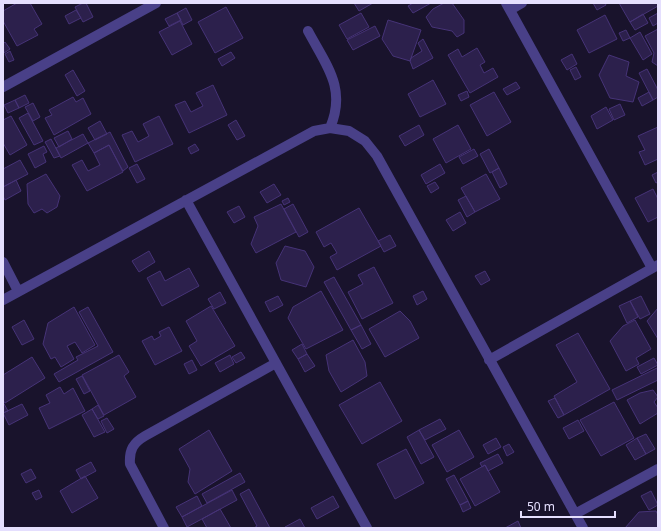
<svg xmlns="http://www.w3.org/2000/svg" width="661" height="531" viewBox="0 0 661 531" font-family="'Noto Sans',sans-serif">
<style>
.building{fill:#2c204c;stroke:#463377}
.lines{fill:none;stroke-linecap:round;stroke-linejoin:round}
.minor{stroke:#494088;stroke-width:10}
</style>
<rect width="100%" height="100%" fill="#19132c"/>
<!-- building -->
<path class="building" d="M17,3H30L42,24L34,29L38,35L17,46L3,21V11Z
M83,3H86L93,17L83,22L75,7Z
M354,3H373L359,11Z
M413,3H431L413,13L408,6Z
M444,3H452L464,20V33L457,37L452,31L432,27L426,17L433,9Z
M593,3H605L606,5L597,10Z
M619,3H658V6L630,22Z
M226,7L243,38L215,53L198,22Z
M186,8L192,20L183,25L177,13Z
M76,10L81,18L69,24L65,16Z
M177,13L181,20L169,26L165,19Z
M361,13L369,27L347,39L339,25Z
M658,13V23L653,26L649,18Z
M643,14L648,23L635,30L630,22Z
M605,15L617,39L589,53L577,30Z
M388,20L421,30L410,61L393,56L382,39Z
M180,21L192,44L172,55L159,32Z
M375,26L380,36L353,50L347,40Z
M658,29V66L652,62L654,53L645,36Z
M626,30L630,38L623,41L619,33Z
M640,32L652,54L643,60L630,38Z
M423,39L433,58L413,69L410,61L411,58L422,51L418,43Z
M5,42L10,49L4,53L3,44Z
M477,48L485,62L480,65L484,73L493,68L498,77L470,93L448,55L458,49L462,57Z
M10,51L14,60L9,62L5,54Z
M231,52L235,58L222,66L218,59Z
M572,54L577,64L567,70L561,60Z
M609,55L629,62L626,76L639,82L633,102L610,98L599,75Z
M576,67L581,77L575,80L570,70Z
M647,69L658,90V97L653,100L639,73Z
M73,70L85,91L77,96L65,75Z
M433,80L446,104L420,117L408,94Z
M516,82L520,88L507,95L503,89Z
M213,85L227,115L189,133L175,105L185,101L191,112L203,106L196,93Z
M467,91L469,97L461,101L458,95Z
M494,92L511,122L487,136L470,105Z
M649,92L653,100L642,106L638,98Z
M25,95L29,103L19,108L15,100Z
M73,97L76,102L83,98L91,114L54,135L45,118L52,115L49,110Z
M15,100L19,108L8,113L4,105Z
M33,103L40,117L33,121L25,107Z
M620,104L625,115L614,120L609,109Z
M606,107L613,120L597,129L591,116Z
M28,113L43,141L34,145L19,118Z
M11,116L27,145L10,155L3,143V120Z
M159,116L173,144L135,162L122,135L132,131L138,142L149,136L143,124Z
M236,120L245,136L237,140L228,125Z
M100,121L107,134L95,140L88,128Z
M419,125L424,135L405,146L399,136Z
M458,125L471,149L446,163L433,139Z
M658,127V159L645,165L639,152L645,150L638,136Z
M68,131L72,139L59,147L54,138Z
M110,132L128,167L123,171L109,145L94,153L88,143Z
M83,134L88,143L61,158L56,148Z
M51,139L60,156L54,158L45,142Z
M195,144L199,150L191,154L188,148Z
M109,145L123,172L87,191L72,165L82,160L88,171L100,165L94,153Z
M44,146L47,152L43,154L46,162L35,168L28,154Z
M474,149L478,156L463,164L459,157Z
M489,149L499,168L490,173L480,154Z
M20,160L28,174L3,187V169Z
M137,164L145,179L137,183L129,168Z
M440,164L445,173L426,184L421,175Z
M499,168L507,184L500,188L492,172Z
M658,172V182L656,183L652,175Z
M46,174L60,196L57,207L47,213L42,209L34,213L28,204L27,184Z
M486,174L500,199L475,212L461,188Z
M16,180L21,191L5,200L3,196V187Z
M435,182L439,188L431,193L427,186Z
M274,184L281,195L267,203L260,192Z
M653,189L658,199V217L648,222L635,198Z
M466,196L475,212L467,217L458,200Z
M288,198L290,202L284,205L282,201Z
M281,204L296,232L256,253L251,244L258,226L254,217Z
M293,204L308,232L299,237L284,209Z
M239,206L245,217L234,223L227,212Z
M359,208L381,246L337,270L330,257L337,253L331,243L324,247L316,232Z
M460,212L466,223L453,231L446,220Z
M390,235L396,246L384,252L378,241Z
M285,246L305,251L314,267L306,287L281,280L276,263Z
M149,251L155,262L139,272L132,261Z
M374,267L393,303L362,319L348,292L363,284L358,275Z
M189,268L199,286L162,306L147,278L160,271L165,281Z
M485,271L490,280L481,285L475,276Z
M334,277L361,325L351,330L324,282Z
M321,291L343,330L306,349L288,318L293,307Z
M423,291L427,299L417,305L413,296Z
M220,292L226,303L214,309L208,299Z
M278,296L283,305L270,312L265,302Z
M641,296L650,314L640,319L630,301Z
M630,301L638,317L627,323L619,306Z
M211,306L235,346L201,366L189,346L197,341L186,321Z
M74,307L95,345L82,353L75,342L67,346L74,359L61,367L55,357L51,359L43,344L48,323Z
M88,307L113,352L59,382L54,374L78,360L76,357L98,346L79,312Z
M658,308V339L647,321Z
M400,311L410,321L419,338L385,357L369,329Z
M24,320L34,339L22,345L12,327Z
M635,320L651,349L636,358L639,364L626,371L610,341L623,326Z
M361,325L371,344L362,349L351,330Z
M169,327L182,351L155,365L142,341L152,336L154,340L161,336L159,332Z
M578,333L610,389L564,415L554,396L577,382L556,345Z
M353,340L365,362L367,376L341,392L329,371L326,355Z
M302,344L307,354L298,359L292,350Z
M241,352L245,358L236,363L232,357Z
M307,354L315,366L305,372L298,359Z
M119,355L129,372L124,376L136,397L104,415L82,375Z
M230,355L234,364L220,372L215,363Z
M32,357L45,378L5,403L3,400V375Z
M654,358L658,365L641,374L637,367Z
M192,360L197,370L189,374L184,364Z
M657,368L658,370V380L617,400L612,390Z
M82,376L90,391L84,394L76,379Z
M380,382L402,421L362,444L339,405Z
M60,387L64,394L73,388L85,411L49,429L39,408L50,403L46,395Z
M653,390L658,397L654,402L658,408V413L640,424L627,400L640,393Z
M555,398L564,415L558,418L548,401Z
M3,402L8,411L3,413Z
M614,402L634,438L601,456L580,420Z
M22,404L28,415L9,425L3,413Z
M98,405L104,416L98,419L92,409Z
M92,409L105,432L94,437L82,415Z
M107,418L114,429L107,433L101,421Z
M440,419L446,429L425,440L419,430Z
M578,420L584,431L569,439L563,428Z
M209,430L232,471L195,494L188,482L190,469L179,449Z
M419,430L434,457L421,464L407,437Z
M459,430L474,457L447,472L432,445Z
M646,434L655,449L646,454L637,438Z
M496,438L501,447L488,454L483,445Z
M637,438L646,454L635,460L626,445Z
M509,444L514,452L507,456L503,447Z
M406,449L424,483L395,499L377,464Z
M498,454L503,463L488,471L485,465L482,467L480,463Z
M91,462L96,471L81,479L76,470Z
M485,465L500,492L475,506L460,479Z
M31,469L36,478L26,483L21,474Z
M240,473L245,482L207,503L202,494Z
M454,475L468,501L460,505L446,479Z
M85,476L98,498L72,513L60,491Z
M249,489L270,528H254L257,526L240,494Z
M39,490L42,497L36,500L32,493Z
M232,490L237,500L187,527L182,517Z
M651,491L658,505L649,510L641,496Z
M197,496L202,506L182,517L176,507Z
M333,496L339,507L317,519L311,508Z
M468,501L471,508L463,512L460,505Z
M220,509L231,528H207L202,519Z
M656,511L658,515V528H625L639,512Z
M300,519L305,528H285V527Z
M518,521L521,528H505Z"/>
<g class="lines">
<!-- minor -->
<path class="minor" d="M506,3L652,268
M510,10L522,3
M308,31C326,65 347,88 330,128
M3,87L156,3
M186,200L367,528
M3,262L18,291
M3,300L314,131L330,128L349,131L365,141L377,156L583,528
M489,360L658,265
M575,514L658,469
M164,528L130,464C129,450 133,443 145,436L276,363"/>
</g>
<!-- border -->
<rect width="661" height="531" fill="none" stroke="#e5dffe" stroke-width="8"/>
<!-- scale -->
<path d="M521 511v6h94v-6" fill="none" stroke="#e5dffe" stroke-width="2"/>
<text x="527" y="511" font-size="12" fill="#e5dffe" stroke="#19132c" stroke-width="3" paint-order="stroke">50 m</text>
</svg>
